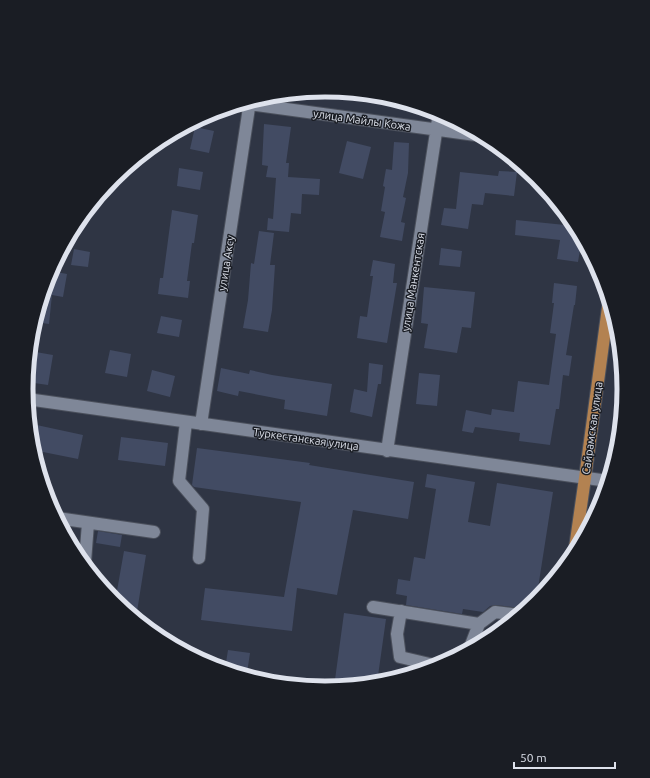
<svg xmlns="http://www.w3.org/2000/svg" width="650" height="778" viewBox="0 0 650 778" font-family="Ubuntu,sans-serif">
<style>
.building{fill:#424b63}
.lines{fill:none;stroke-linecap:round;stroke-linejoin:round}
.minor-casing{stroke:#4b505c;stroke-width:14}
.major-casing{stroke:#4b505c;stroke-width:14}
.minor{stroke:#7f8798;stroke-width:12}
.major{stroke:#b38251;stroke-width:12}
.labels{text-anchor:middle;stroke-width:3;stroke-linejoin:round;paint-order:stroke}
.street-label{font-size:11px;fill:#dee2ec;stroke:#1a1d24}
.rim{fill:none;stroke:#dee2ec;stroke-width:5}
</style>
<rect width="100%" height="100%" fill="#2f3544"/>
<!-- building -->
<path class="building" d="M264,124L291,127L286,163H289L288,177L320,179L319,195L302,194L301,214L291,213L289,232L267,230L268,218L273,219L276,178L266,177L268,166L262,165Z
M195,127L214,131L209,153L190,149Z
M347,141L371,147L363,179L339,173Z
M394,142L409,143L408,173L403,197L406,198L401,222L405,223L402,241L380,237L385,212L381,211L385,187L383,186L386,169L392,170Z
M179,168L203,172L200,190L177,186Z
M499,171L517,172L514,196L485,193L483,205L472,204L468,229L441,225L444,208L456,209L460,172L498,176Z
M172,210L198,215L194,243H192L187,281H190L188,298L158,294L160,278H163Z
M567,214L574,223L582,238L578,262L557,259L560,240L515,235L516,220L565,225Z
M259,231L274,233L270,265H275L272,310L268,332L243,328L248,300L251,263L254,264Z
M441,248L462,251L460,267L439,265Z
M74,249L90,252L88,267L71,265Z
M373,260L395,264L393,283H397L387,343L357,338L360,316L367,317L373,276H370Z
M51,271L67,274L63,297L52,295L49,324L34,322Z
M554,283L577,286L575,305H574L566,355L572,356L569,376L563,375L559,409H556L550,445L519,441L520,433L475,427L473,433L462,431L466,410L491,415L492,409L514,412L518,381L549,385L556,334L550,333L554,303H552Z
M424,287L475,292L471,328L462,327L457,353L424,348L428,324L421,323Z
M161,316L182,320L179,337L157,333Z
M110,350L131,354L127,377L105,373Z
M30,351L53,355L48,385L27,382Z
M369,363L383,365L381,384H378L372,417L350,412L354,389L367,392Z
M221,368L249,374L250,370L272,375L332,384L327,416L284,409L285,400L239,391L238,396L217,391Z
M152,370L175,376L170,397L147,391Z
M419,373L440,375L437,406L416,404Z
M32,424L83,435L78,459L33,450L30,433Z
M121,437L168,443L165,466L118,460Z
M197,448L310,463L309,465L414,482L408,519L353,510L337,595L297,588L292,631L201,620L205,588L284,597L301,502L194,487L192,485Z
M427,474L475,482L468,522L490,526L497,483L553,492L536,601L525,610L520,608L496,605L490,606L483,612L463,609L462,614L406,605L407,596L396,594L398,579L410,581L414,557L425,559L436,489L425,487Z
M98,531L122,535L120,547L96,543Z
M124,551L146,555L136,618L115,602Z
M344,613L386,619L377,683L334,687Z
M498,620L511,622L496,633Z
M228,650L250,653L247,673L225,669Z"/>
<g class="lines">
<!-- minor casing -->
<g class="minor-casing">
<path id="minor" d="M242,103L483,136
M27,399L608,481
M186,422L179,481L203,509L199,558
M201,424L250,101
M387,451L439,113
M57,518L154,532
M84,564L85,562L88,523
M373,607L479,624L495,612L519,615
M401,611L397,634L400,657L438,666
M469,650L479,624
M266,682L270,683"/>
</g>
<!-- major casing -->
<g class="major-casing">
<path id="major" d="M574,555L585,478L609,300"/>
</g>
<!-- minor -->
<use href="#minor" class="minor"/>
<!-- major -->
<use href="#major" class="major"/>
</g>
<g class="labels">
<!-- street labels -->
<g class="street-label">
<text transform="translate(362 120) rotate(8)" y="4">улица Майлы Кожа</text>
<text transform="translate(226 263) rotate(-81)" y="4">улица Аксу</text>
<text transform="translate(413 282) rotate(-81)" y="4">улица Манкентская</text>
<text transform="translate(592 428) rotate(-82)" y="4">Сайрамская улица</text>
<text transform="translate(306 439) rotate(8)" y="4">Туркестанская улица</text>
</g>
</g>
<!-- crop -->
<path d="M0 0H650V778H0ZM33 389a292 292 0 1 1 584 0a292 292 0 1 1-584 0Z" fill="#1a1d24" fill-rule="evenodd"/>
<path class="rim" d="M33 389a292 292 0 1 1 584 0a292 292 0 1 1-584 0Z"/>
<!-- scale -->
<path d="M514 762v6h101v-6" fill="none" stroke="#dee2ec" stroke-width="2"/>
<text x="520" y="762" font-size="12" fill="#dee2ec" stroke="#1a1d24" stroke-width="3" paint-order="stroke">50 m</text>
</svg>
